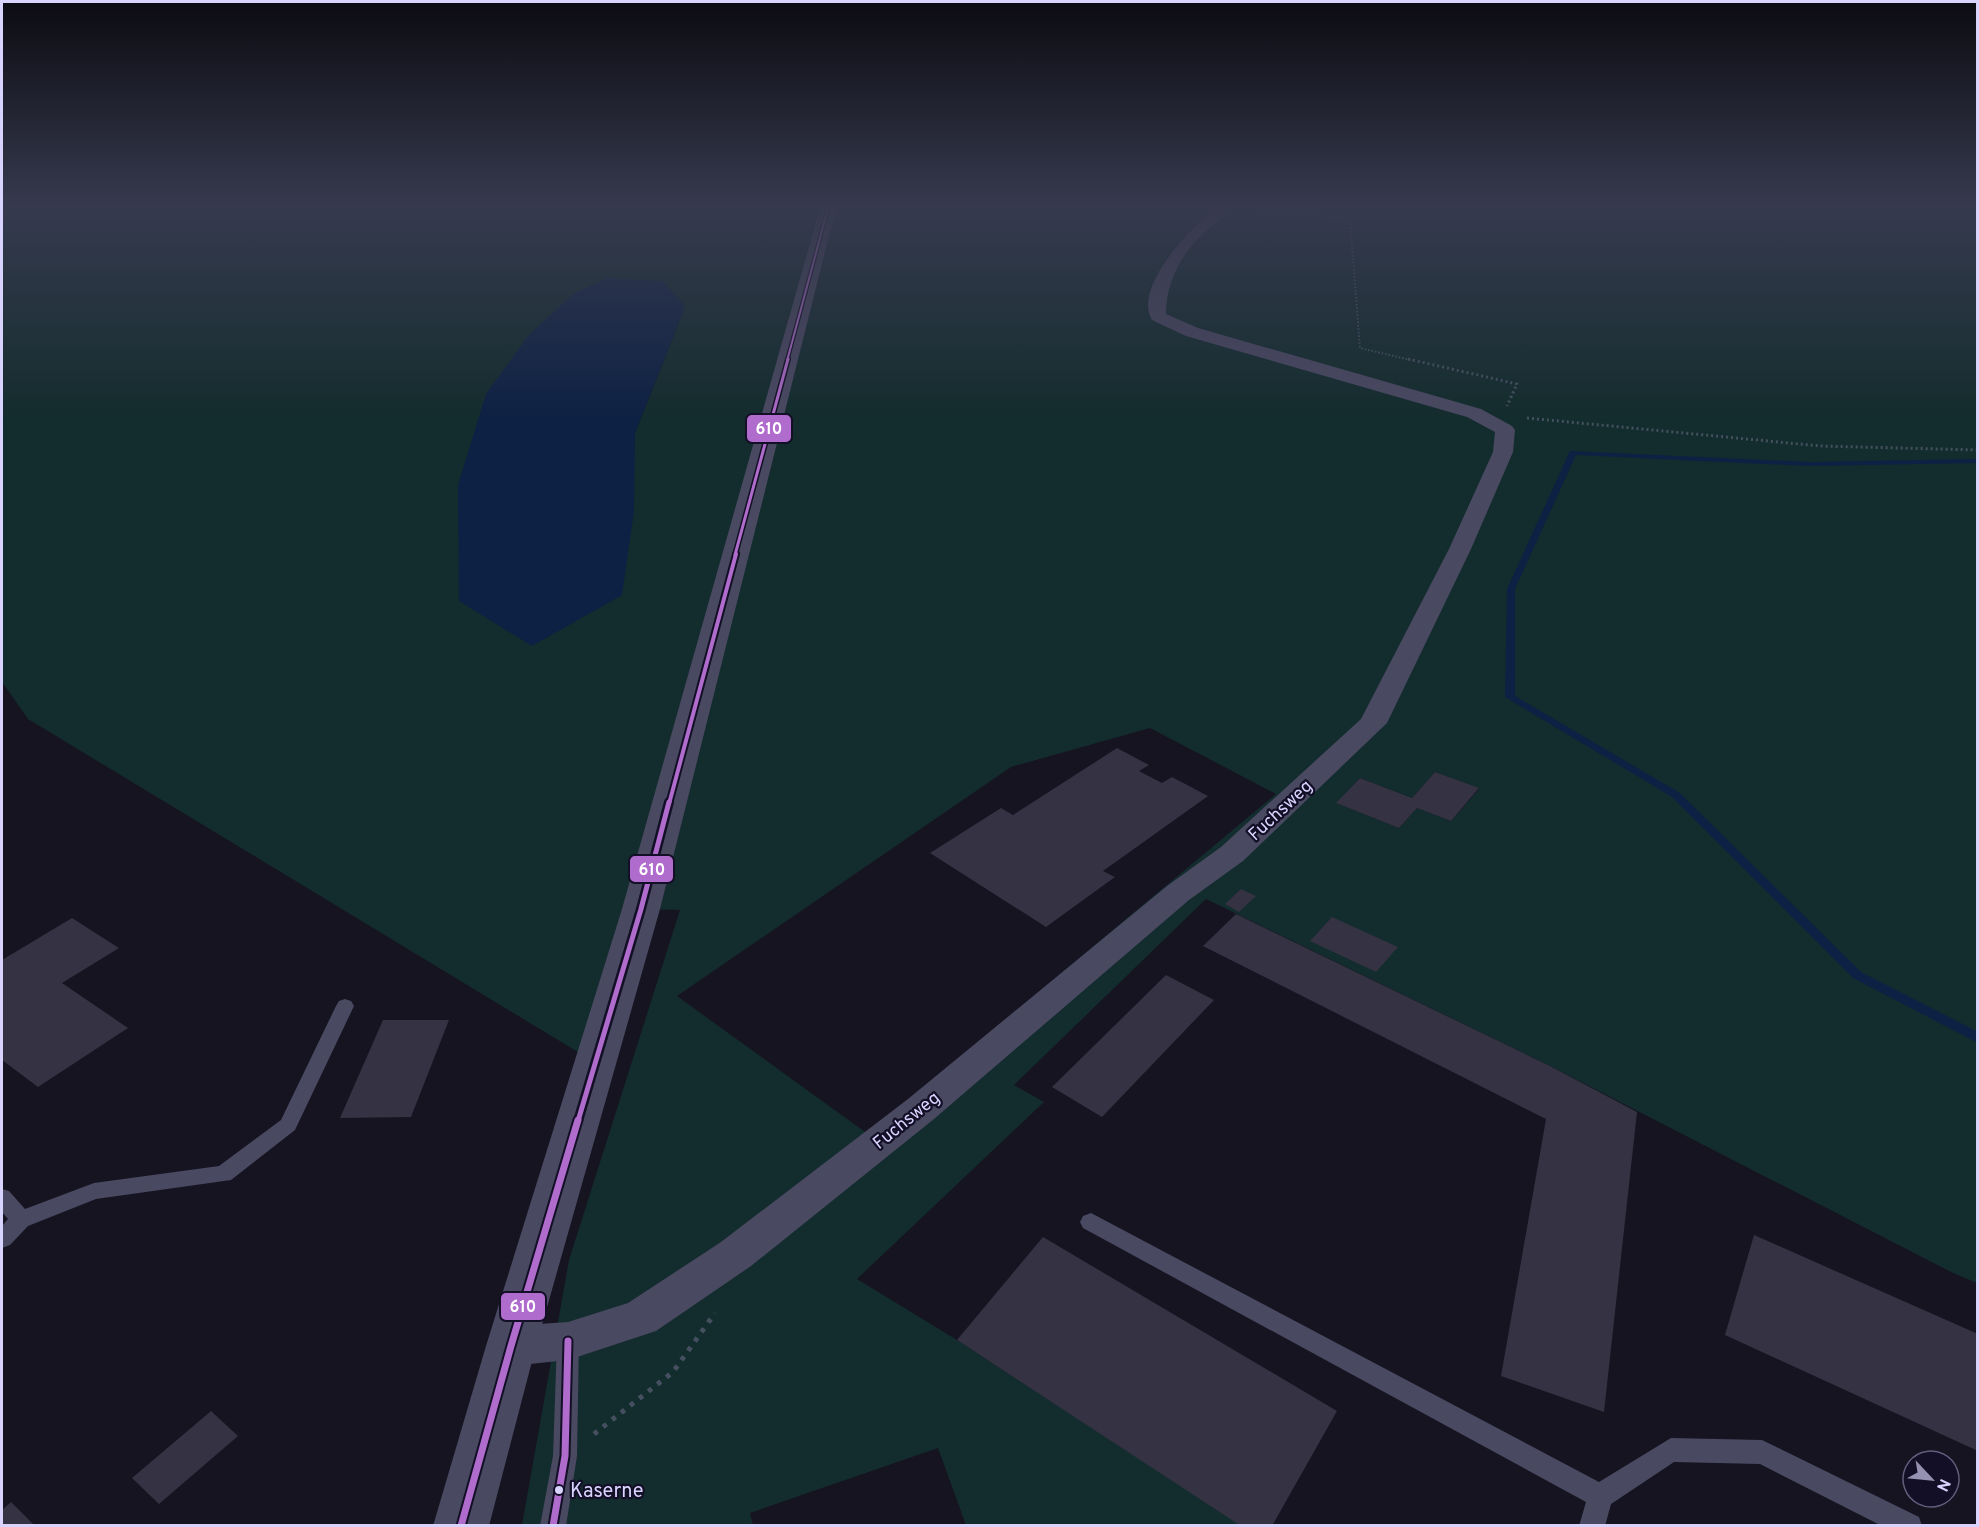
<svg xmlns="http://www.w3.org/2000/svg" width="1979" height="1527" viewBox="0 0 1979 1527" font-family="Overpass,sans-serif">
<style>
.green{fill:#132c2d;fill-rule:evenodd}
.water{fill:#0d2144}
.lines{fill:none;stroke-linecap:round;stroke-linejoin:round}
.stream{fill:#0d2144;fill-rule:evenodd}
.building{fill:#343243}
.path-far2{stroke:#44505f;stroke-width:2;stroke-dasharray:1.5 2;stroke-linecap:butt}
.path-far1{stroke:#44505f;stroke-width:3;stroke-dasharray:2 3;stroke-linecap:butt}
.path{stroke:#44505f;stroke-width:5;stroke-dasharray:4.5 7;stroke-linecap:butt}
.service{fill:#4a4962;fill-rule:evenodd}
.minor{fill:#4a4962;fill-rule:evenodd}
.tertiary{fill:#4a4962;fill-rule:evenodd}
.bus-1-far4-casing{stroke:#130f26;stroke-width:4.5}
.bus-1-far3-casing{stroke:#130f26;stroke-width:6}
.bus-1-far2-casing{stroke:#130f26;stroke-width:8}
.bus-1-far1-casing{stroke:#130f26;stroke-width:10}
.bus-1-casing{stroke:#130f26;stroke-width:11}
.bus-1-far4{stroke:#b06ccc;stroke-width:2}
.bus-1-far3{stroke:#b06ccc;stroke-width:3}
.bus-1-far2{stroke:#b06ccc;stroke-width:4}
.bus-1-far1{stroke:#b06ccc;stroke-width:5}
.bus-1{stroke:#b06ccc;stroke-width:7}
.bus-dot{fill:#d9d4ff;stroke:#130f26;stroke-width:2}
.labels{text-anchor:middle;stroke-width:4.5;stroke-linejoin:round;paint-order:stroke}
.street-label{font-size:18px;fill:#d9d4ff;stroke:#130f26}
.near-bus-label{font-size:20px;fill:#d9d4ff;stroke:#130f26;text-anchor:start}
.line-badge{stroke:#130f26;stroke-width:2}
.badge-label{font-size:16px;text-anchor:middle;font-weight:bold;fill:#fff}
</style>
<rect width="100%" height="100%" fill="#161421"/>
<!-- green -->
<path class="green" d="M2,208H1977V1283L1953,1273L1548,1065L1206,899L1014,1085L1044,1102L857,1279L957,1340L1241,1525H966L938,1448L750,1513L753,1525H522L569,1260L680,910L641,909L596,1063L28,719L2,682ZM663,281L685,307L635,433ZM1150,728L1276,794L868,1134L677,996L1011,767ZM1435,772L1479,789L1451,821L1417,808L1399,828L1337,803L1360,778L1412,798Z"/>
<!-- water -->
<path class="water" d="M607,278L663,281L685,307L635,433L634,511L622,595L532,646L459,601L458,485L486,394L529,335L573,294Z"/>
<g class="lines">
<!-- stream -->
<path class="stream" d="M1570,451L1809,462L1978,459V463L1809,466L1576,455L1515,589V696L1680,793L1861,972L1978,1032V1043L1853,978L1672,797L1505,697L1507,589Z"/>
</g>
<!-- building -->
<path class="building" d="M1117,748L1149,765L1139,771L1162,783L1172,777L1208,796L1103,871L1115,877L1046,927L930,853L1001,808L1013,815Z
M1435,772L1479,788L1451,821L1417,808L1399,828L1336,803L1360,778L1412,798Z
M1241,889L1256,896L1239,912L1225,904Z
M1236,914L1548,1065L1637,1112L1604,1412L1501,1376L1546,1119L1203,946Z
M1332,917L1398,947L1376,972L1310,941Z
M72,918L119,948L62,983L128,1028L38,1087L2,1060V960Z
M1166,975L1214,1000L1102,1117L1052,1087Z
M383,1020H449L411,1117L340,1118Z
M1754,1235L1978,1334V1451L1725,1335Z
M1043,1237L1337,1411L1272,1526H1241L957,1340Z
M211,1411L238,1436L159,1504L132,1478Z
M11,1502L35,1526H2V1510Z"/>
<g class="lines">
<!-- path-far2 -->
<path class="path-far2" d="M1260,208L1350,220L1360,348L1415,361"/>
<!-- path-far1 -->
<path class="path-far1" d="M1408,359L1517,384L1507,406
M1527,418L1820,446L1978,450"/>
<!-- path -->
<path class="path" d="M594,1434L673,1372L715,1313"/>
<!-- service -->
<path class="service" d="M345,999L351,1001L354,1006L295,1130L231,1180L96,1199L28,1226L10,1245L2,1248V1226L8,1219L2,1212V1189L9,1191L25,1209L94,1183L219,1166L281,1120L336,1006L339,1001Z
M1091,1213L1599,1482L1671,1438L1762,1440L1919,1517L1922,1526H1882L1760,1464L1674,1462L1611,1504L1605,1526H1579L1586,1502L1083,1228L1080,1222L1083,1216Z
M568,1331L576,1334L579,1341L577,1456L566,1526H540L553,1456L557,1341L560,1334Z"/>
<!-- minor -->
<path class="minor" d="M1217,208H1233C1227,216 1216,222 1208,229C1183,251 1166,280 1166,314L1198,328L1481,409L1512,426L1515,430L1513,452L1471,549L1387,723L1243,861L1189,900L934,1119L751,1266L656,1331L568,1360L511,1366L496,1360L489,1346L496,1332L511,1326L568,1322L628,1303L721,1242L908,1099L1167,886L1221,847L1361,719L1449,549L1493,452L1495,432L1467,417L1186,336L1152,320C1132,287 1193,225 1217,208Z"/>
<!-- tertiary -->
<path class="tertiary" d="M820,208H836L660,909L536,1346L489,1526H433L486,1346L622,909Z"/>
<!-- bus-1-far4 casing -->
<g class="bus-1-far4-casing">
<path id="bus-1-far4" d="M787,361L828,208"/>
</g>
<!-- bus-1-far3 casing -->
<g class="bus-1-far3-casing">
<path id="bus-1-far3" d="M735,555L788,359"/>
</g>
<!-- bus-1-far2 casing -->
<g class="bus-1-far2-casing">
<path id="bus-1-far2" d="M669,804L736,554"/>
</g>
<!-- bus-1-far1 casing -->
<g class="bus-1-far1-casing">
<path id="bus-1-far1" d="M578,1121L641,909L669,802"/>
</g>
<!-- bus-1 casing -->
<g class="bus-1-casing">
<path id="bus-1" d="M461,1526L511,1346L578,1120
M553,1526L565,1456L568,1341"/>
</g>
<!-- bus-1-far4 -->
<use href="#bus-1-far4" class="bus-1-far4"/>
<!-- bus-1-far3 -->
<use href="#bus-1-far3" class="bus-1-far3"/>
<!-- bus-1-far2 -->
<use href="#bus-1-far2" class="bus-1-far2"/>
<!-- bus-1-far1 -->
<use href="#bus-1-far1" class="bus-1-far1"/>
<!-- bus-1 -->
<use href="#bus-1" class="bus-1"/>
</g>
<!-- sky -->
<linearGradient id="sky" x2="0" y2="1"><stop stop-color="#0c0b12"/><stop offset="0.49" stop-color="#363a4e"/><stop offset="1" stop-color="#363a4e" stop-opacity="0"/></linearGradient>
<rect width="1979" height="421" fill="url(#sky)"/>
<!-- markers -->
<circle class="bus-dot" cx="559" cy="1490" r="5"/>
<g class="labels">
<!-- street labels -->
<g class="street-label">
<text transform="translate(1280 810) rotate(-43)" y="6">Fuchsweg</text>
<text transform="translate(906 1120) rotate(-39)" y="6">Fuchsweg</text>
</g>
<!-- near-bus labels -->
<g class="near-bus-label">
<text x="570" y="1497">Kaserne</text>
</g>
</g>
<g class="line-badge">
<rect x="746" y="414" width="46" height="29" rx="6" fill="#b06ccc"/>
<rect x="629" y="855" width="45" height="28" rx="6" fill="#b06ccc"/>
<rect x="500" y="1292" width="46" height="29" rx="6" fill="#b06ccc"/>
</g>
<g class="badge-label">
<text x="769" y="434">610</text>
<text x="652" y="875">610</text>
<text x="523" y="1312">610</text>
</g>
<!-- border -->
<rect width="1979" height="1527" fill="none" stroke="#d9d4ff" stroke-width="6"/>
<!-- north arrow -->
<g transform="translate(1931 1479) rotate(116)"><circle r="28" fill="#130f26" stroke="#625e7d" stroke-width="1.5"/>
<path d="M0-4.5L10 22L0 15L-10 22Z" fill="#9591b1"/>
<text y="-9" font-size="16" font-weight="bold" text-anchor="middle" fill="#d9d4ff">N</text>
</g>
</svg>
